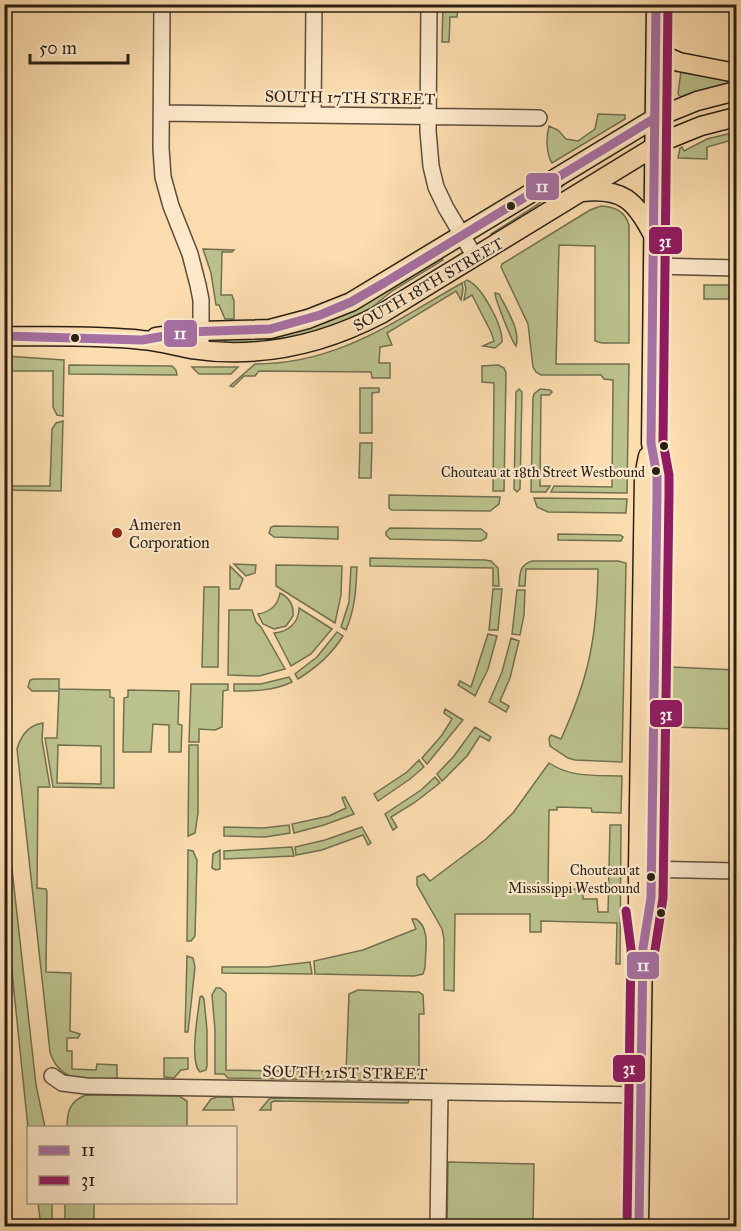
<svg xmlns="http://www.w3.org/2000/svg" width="741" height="1231" viewBox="0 0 741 1231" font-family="'IM FELL Great Primer',serif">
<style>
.green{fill:#bbc28d;stroke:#727051;stroke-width:1.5;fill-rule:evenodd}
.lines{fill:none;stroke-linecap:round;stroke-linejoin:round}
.minor-casing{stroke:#5d4e3c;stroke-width:18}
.major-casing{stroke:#281f15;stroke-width:21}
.minor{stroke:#fde9cb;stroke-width:15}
.major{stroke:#fcddaf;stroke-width:18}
.bus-1-casing{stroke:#fde9cb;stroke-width:14}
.bus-2-casing{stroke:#fde9cb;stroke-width:14}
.bus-1{stroke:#a670a3;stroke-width:9}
.bus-2{stroke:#901b61;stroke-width:9}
.bus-dot{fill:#281f15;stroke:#fde9cb;stroke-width:2}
.poi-dot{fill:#8f2418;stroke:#fde9cb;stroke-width:2}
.labels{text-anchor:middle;stroke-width:4.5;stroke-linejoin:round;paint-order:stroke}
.bus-label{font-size:14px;fill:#281f15;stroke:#fde9cb;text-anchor:end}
.street-label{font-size:16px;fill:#281f15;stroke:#fde9cb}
.poi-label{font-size:16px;fill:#281f15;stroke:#fde9cb;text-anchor:start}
.line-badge{stroke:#fde9cb;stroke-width:2}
.badge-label{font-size:16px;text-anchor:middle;font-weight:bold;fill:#fff}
</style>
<rect width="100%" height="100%" fill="#fcddaf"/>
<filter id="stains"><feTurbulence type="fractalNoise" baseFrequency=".00333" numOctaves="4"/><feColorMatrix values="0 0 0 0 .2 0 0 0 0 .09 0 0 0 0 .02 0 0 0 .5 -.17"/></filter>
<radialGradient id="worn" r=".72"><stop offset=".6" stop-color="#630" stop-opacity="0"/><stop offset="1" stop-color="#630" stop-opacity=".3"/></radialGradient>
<!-- green -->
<path class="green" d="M443,5H458L457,17H450L449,42H442Z
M681,71L736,77V82L681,97L678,94Z
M598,114L625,115V119L552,163C546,153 546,137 549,126L558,130L566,139L578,141L595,129Z
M736,132V139L707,147V159L678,158L680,148L682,147L684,151L707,139Z
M611,152L612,155L566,183L542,206L493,236L491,234L537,205L557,186Z
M601,206C615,207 625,211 629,225V343H602L595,341V246L559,245L556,364H629L627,493L551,492L554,486L612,487L613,380L604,379L601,375H541L536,372L533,367L528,324L501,267L502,264L590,210Z
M203,249L234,250L232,252H222L221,295H232L234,301V319H225L219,305H216L211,273Z
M441,257L443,260L392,291L364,314L353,320L282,341L225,344V339L352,310L382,294Z
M467,280C482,286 503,326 502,342L495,348L483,346L494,341L491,332L472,295L464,300L466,288L464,282Z
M462,283L463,289L461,300L456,291L387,333L392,345L380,347L379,363H390V378H372L371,372L259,371L255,376H244L233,387L230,386L255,364C338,364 393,322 462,283Z
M704,285H736V299H704Z
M495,293L499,294C506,308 521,331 516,346C512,342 495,299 495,293Z
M5,356L64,360L63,416L57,415L53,407V371H5Z
M69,365L172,366L176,370L177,375L69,374Z
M498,365L504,368L506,373L504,491H493L494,383L482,382V366Z
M192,367H238L231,374H199Z
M360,388H379V392L372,393V433H360Z
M519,389L522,392L520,489L517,492L514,489L516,392Z
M540,389L550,390L552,392L549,395H541L540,486H550L546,492H531L533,398L534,394Z
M63,421L61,491L5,490V486H50L52,429L56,423Z
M360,443H372L371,478H359Z
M389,495L500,497L499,504L490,511L392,510L389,508Z
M534,498L627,499L626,513L548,512L537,507Z
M274,526L338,527V539L274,537L269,533L271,527Z
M390,528L481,529L487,534L486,538L481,541L390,539L386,535V532Z
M558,534L620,535L623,537L621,541L558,540Z
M370,558L485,560L491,561L498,568L499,586H493V568L370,566Z
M532,561H618L626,563L622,762L575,760L568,758L550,746L549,738L551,735L561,739C589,678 597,636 598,569H526L525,586H519C520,574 519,565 532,561Z
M234,564L256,565L255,573L246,576Z
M276,565L342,566L341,595L335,623L276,586Z
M230,566L243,579L239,589H230Z
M351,567H357C356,590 355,609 346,630L341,627L349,602Z
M204,587H219L218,667H202Z
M493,589H502L498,630H489Z
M517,590H525L524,615L520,635L512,634Z
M280,593C290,598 294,605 293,616L286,626L274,629L263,624L258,614C270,612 278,605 280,593Z
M299,608L332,629L311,654L291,666L274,633C288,632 299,623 299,608Z
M229,610H252L256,622L261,627L285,669L259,676L228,675Z
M337,632L343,636C331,655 317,667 298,679L295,674L317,657Z
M488,634L497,636L488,669L475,696L458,685L460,681L471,687Z
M511,638L519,641L510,678L500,701L509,706L506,712L489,702L502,672Z
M671,667L736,670V729L671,727Z
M289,677L292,682C273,691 254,691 234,691V684H261Z
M34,679H59V689L110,690V697L114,698V788L53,787L45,738H57L59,691H32L28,687L30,680ZM58,745L101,746V784L57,783Z
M191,684H228V690L223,691L222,727L215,730L199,729V742H189Z
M128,690L179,691L178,724L182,725L181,752H169V725L153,724L151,752H123L124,698L128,697Z
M445,709L463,720L427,764L422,758L442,735L452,719L444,713Z
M43,723L42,740L50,787H38L37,888L46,889L47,892L46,972L71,973L70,1031L80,1034L78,1038H67V1051H72V1069L96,1070L97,1064L117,1065V1079C89,1079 60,1085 50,1052L17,749C21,735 28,725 43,723Z
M475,727L491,737L489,741L480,736L467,756L442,781L437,774L454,756Z
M189,745H198V813L195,833L188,836Z
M419,760L424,767L410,779L378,801L374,794L407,772Z
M549,763C571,778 597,775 622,776L621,813L592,812L591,808L557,807V810H549L548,889H583V899H597L598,912H608L610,825H621L620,964H616L617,923L541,921V932H530V914H455L454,991L444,990V939L442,929L417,885V877L424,874L430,881L486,839L513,813Z
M435,777L440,783L414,803L391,817L397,827L393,830L385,814L421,790Z
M4,797L36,1085L45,1127L28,1128L5,904Z
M345,797L354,814L324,825L294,833L292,824L329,816L346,808L342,798Z
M289,825L290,833L265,837L224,836V827L263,828Z
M362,827L371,843L368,845L363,835L322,850L296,855L295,847L325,840Z
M292,847L294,856L224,859V851Z
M188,850L193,851L197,860L195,936L191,941H187Z
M220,850V869L216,870L212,868L213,854Z
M412,919H416C431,928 425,952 425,968L423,974L414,976L315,974L314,961L363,950L416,929Z
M187,956L193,958L195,967L188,1032H185Z
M310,962L312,974L222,973V967H268Z
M216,988H220L226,993V1070L346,1072L349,994L358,990L419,992L423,995L424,1014H419V1075H415L407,1081L228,1078L224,1074H215V1030L212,995Z
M202,996L204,999L207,1030V1066L206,1070L200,1072C189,1062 198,1013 200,997Z
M164,1058H188V1069L181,1070L174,1078L164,1077Z
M86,1095L179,1096L187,1101V1127H67C67,1111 70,1101 86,1095Z
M217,1097H232L234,1110H203L211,1099Z
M270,1098L408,1100H409L408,1103L274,1101L271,1103V1110H260Z
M448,1162L534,1164L533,1226H447Z
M38,1203H52V1226H41Z
M65,1203H94V1226H65Z"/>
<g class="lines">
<!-- minor casing -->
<g class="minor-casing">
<path id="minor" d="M162,4L161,148L163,177L171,206L190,254L198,285L201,300V350
M429,4L428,131L431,166L436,187L446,208L475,257
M162,113L539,118
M313,115L314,4
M654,266L736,268
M641,869L736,871
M52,1076L62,1083L86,1086L641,1095
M438,1226L440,1092"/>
</g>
<!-- major casing -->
<g class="major-casing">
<path id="major" d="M656,52L679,62L736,73
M582,192C623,188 635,200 653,235
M4,336C50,337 96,335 142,340C158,341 175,346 191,349C258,359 322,345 381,314L664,141L701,126L736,117
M156,337L201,331L270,329L308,319L351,302L655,118L697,101L736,91
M643,948L651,898L657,495V476L651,443L656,4
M639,1226L643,948L638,911V869L644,476L648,456"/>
</g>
<!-- minor -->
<use href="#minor" class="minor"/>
<!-- major -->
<use href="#major" class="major"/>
<!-- bus-1 casing -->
<g class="bus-1-casing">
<path id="bus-1" d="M4,336L142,340L188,332L270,329L320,315L351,302L384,283L655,118
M639,1226L643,948L651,898L657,495V476L651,443L656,4"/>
</g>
<!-- bus-2 casing -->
<g class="bus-2-casing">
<path id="bus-2" d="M626,911L631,949L627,1226
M655,950L663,898L669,495V475L663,442L668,4"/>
</g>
<!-- bus-1 -->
<use href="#bus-1" class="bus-1"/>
<!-- bus-2 -->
<use href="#bus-2" class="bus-2"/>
</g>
<!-- markers -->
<g class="bus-dot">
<circle cx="511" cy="206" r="5"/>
<circle cx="75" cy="338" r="5"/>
<circle cx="664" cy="446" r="5"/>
<circle cx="656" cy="471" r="5"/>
<circle cx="651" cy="877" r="5"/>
<circle cx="661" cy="913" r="5"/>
</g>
<circle class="poi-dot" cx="117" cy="533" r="6"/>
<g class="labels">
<!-- bus labels -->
<g class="bus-label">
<text x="645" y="477">Chouteau at 18th Street Westbound</text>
<text x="640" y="875">Chouteau at<tspan x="640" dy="18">Mississippi Westbound</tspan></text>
</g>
<!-- street labels -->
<g class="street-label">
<text transform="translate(350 97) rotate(1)" y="6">SOUTH 17TH STREET</text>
<text transform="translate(428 284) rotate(-30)" y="6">SOUTH 18TH STREET</text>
<text transform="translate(345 1072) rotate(1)" y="6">SOUTH 21ST STREET</text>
</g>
<!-- poi labels -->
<g class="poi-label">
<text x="129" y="530">Ameren<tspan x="129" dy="18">Corporation</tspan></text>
</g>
</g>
<g class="line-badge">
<rect x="525" y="172" width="35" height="29" rx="6" fill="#a670a3"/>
<rect x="648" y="226" width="35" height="29" rx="6" fill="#901b61"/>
<rect x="163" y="319" width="35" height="29" rx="6" fill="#a670a3"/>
<rect x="649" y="699" width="34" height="29" rx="6" fill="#901b61"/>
<rect x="626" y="951" width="34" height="29" rx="6" fill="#a670a3"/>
<rect x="612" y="1054" width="34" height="29" rx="6" fill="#901b61"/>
</g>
<g class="badge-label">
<text x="542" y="192">11</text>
<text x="665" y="247">31</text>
<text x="180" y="339">11</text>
<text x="666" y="720">31</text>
<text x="643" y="971">11</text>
<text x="629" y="1074">31</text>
</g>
<!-- margin -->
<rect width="741" height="1231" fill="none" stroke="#fcddaf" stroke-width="24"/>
<rect x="6" y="6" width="729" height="1219" fill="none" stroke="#281f15" stroke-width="3"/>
<rect x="12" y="12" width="717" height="1207" fill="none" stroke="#281f15" stroke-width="1.5"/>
<!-- legend -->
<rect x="27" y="1126" width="210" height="78" fill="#fde9cb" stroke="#a89882" stroke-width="1.5"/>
<rect x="39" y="1146" width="30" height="9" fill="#a670a3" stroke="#a89882" stroke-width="1.5"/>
<text x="81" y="1156" font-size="18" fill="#281f15">11</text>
<rect x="39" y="1176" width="30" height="9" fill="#901b61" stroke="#a89882" stroke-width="1.5"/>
<text x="81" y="1186" font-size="18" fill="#281f15">31</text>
<!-- scale -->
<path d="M30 54v9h98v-9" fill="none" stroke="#281f15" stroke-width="3"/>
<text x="39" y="54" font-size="18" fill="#281f15" stroke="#fde9cb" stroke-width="4.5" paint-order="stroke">50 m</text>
<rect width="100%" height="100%" filter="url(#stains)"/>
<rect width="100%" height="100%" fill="url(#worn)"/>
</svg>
